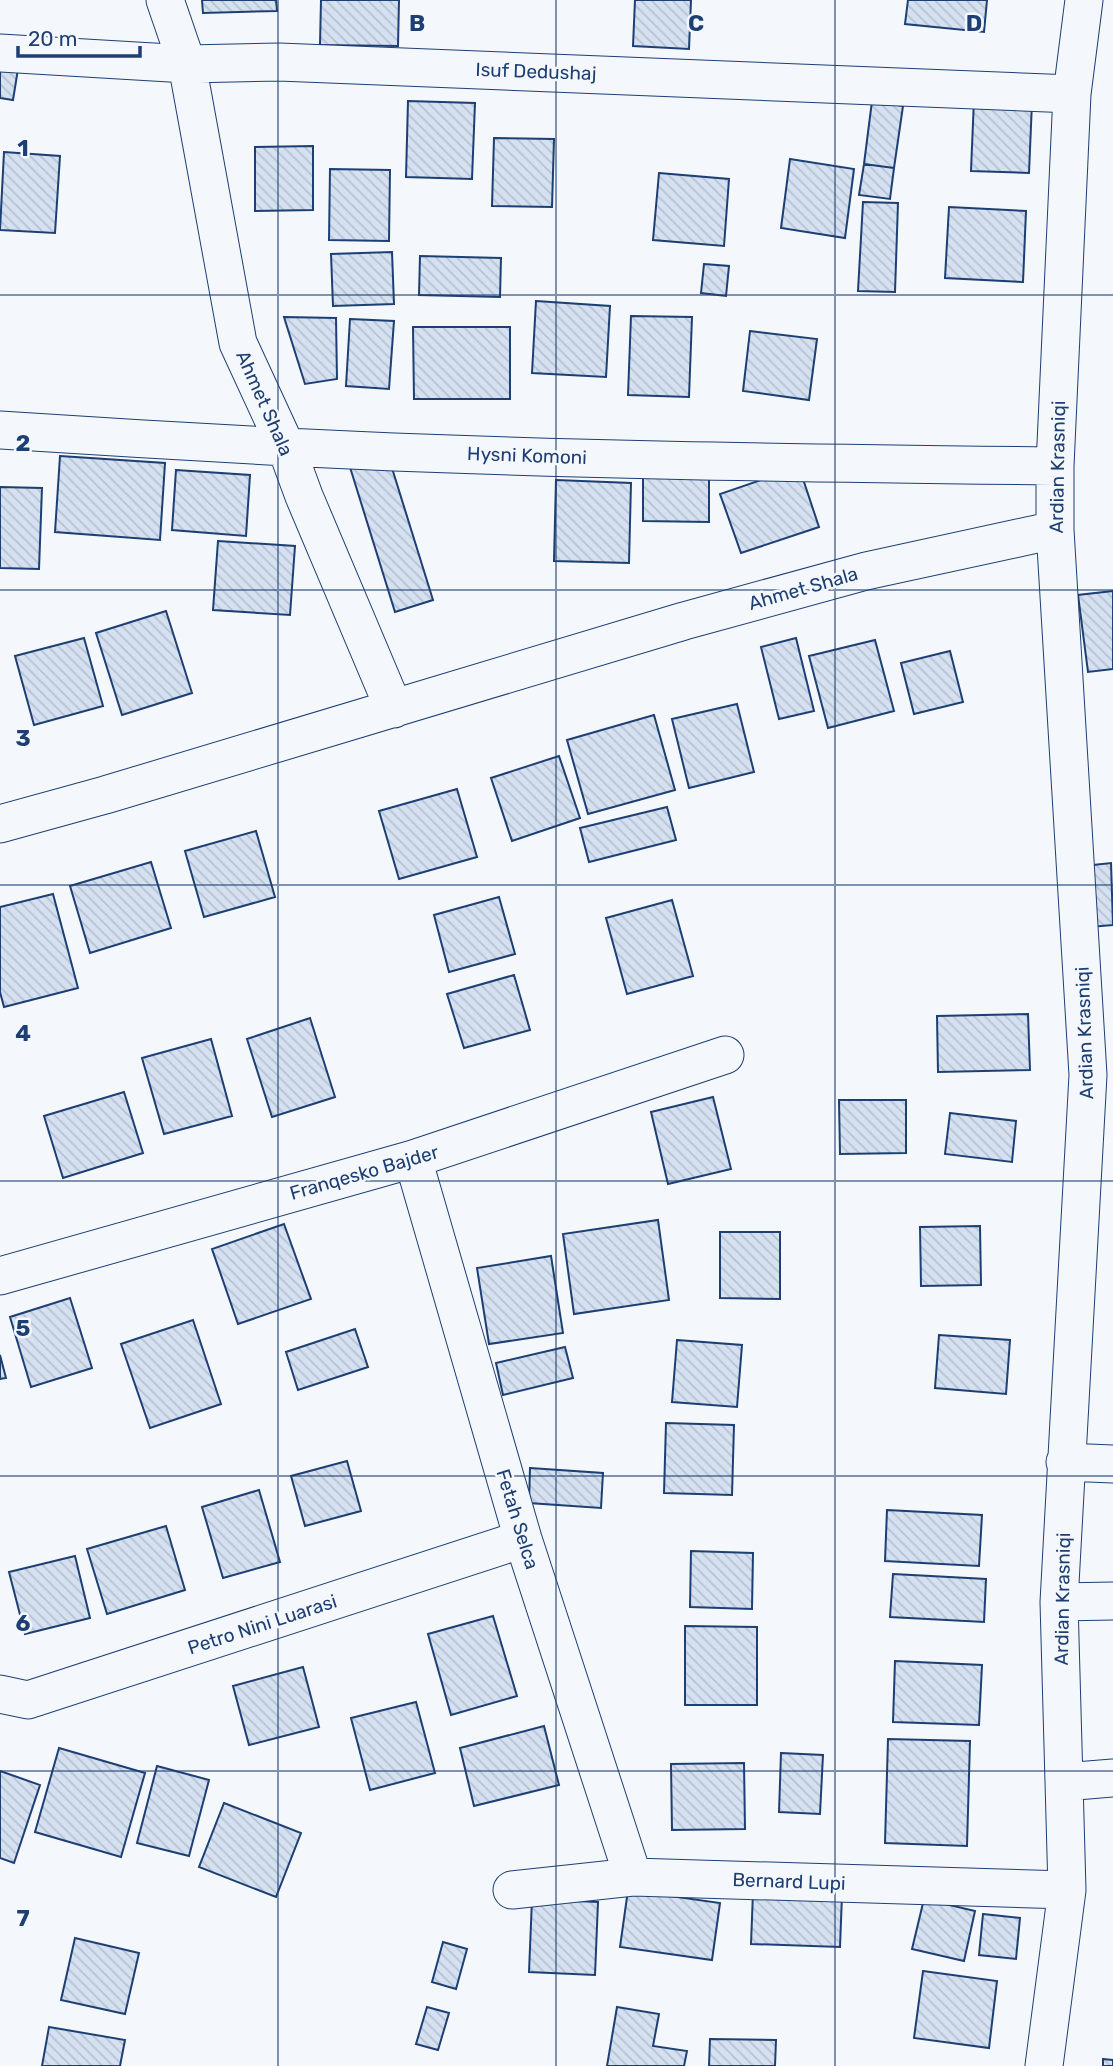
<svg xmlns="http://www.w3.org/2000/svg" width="1113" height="2066" viewBox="0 0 1113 2066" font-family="Rubik,sans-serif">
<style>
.building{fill:url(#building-back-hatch);stroke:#1d3f73;stroke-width:2}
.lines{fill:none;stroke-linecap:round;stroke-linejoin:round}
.minor-casing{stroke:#1d3f73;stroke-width:39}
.minor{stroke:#f4f7fb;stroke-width:37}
.grid{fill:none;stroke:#1d3f73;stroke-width:2;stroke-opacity:0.55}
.labels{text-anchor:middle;stroke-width:5;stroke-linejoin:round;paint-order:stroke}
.street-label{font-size:19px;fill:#1d3f73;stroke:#f4f7fb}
.grid-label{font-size:23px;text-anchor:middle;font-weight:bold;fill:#1d3f73;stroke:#f4f7fb;stroke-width:5;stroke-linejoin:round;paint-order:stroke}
</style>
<defs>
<pattern id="building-back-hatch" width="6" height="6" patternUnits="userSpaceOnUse" patternTransform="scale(1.75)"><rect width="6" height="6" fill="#d5e0f0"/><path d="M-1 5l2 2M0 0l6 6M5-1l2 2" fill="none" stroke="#b6c1d1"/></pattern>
</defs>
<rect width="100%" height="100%" fill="#f4f7fb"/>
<!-- building -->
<path class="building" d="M202,0H276L277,11L203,13Z
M321,0H399L398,46L320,45Z
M635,0H691L689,49L633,46Z
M908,0H987L984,32L905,24Z
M0,67L18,69L13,100L0,98Z
M974,99L1032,102L1029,173L971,171Z
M408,101L475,103L472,179L406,177Z
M872,101L903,106L894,168L864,164Z
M494,138L554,139L552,207L492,206Z
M313,146V210L255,211V147Z
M4,152L60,156L55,233L0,230Z
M790,159L854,169L845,238L781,228Z
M864,164L894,168L890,199L859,195Z
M330,169L390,170L389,241L329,240Z
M659,173L729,179L724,246L653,240Z
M863,202L898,203L895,292L858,291Z
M949,207L1026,211L1023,282L945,278Z
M392,252L394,304L333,306L331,254Z
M420,256L501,258L500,297L419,295Z
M704,264L729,266L726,296L701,293Z
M536,301L610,306L606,377L532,373Z
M631,316L692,317L689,397L628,395Z
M284,317L336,318L337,379L305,384Z
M350,319L394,321L389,389L346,386Z
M413,327H510V399H414Z
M750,331L817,339L809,400L743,391Z
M387,452L433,600L395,612L349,464Z
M60,456L165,463L160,540L55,532Z
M643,465H709V522L643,521Z
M799,467L819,527L741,553L720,494Z
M176,470L250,475L246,536L172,530Z
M556,480L631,483L629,563L554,561Z
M0,487L42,488L39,569L0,568Z
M218,541L295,546L290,615L213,610Z
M1113,591V669L1088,672L1078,595Z
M166,611L192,693L122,715L96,633Z
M84,638L103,706L34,725L15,656Z
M796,638L814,711L779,719L761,647Z
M875,640L894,711L828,728L809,656Z
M950,651L963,702L914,714L901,663Z
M737,704L754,772L689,788L672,719Z
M654,715L675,790L588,814L567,740Z
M559,756L580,818L512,841L491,778Z
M457,789L477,857L399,879L379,811Z
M667,807L676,840L589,862L580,828Z
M256,831L275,897L204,917L185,851Z
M151,862L171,928L90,953L70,886Z
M1111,863L1113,925L1090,927L1084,866Z
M53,894L78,988L4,1007L0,992V907Z
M499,897L515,954L449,972L434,915Z
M672,900L693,976L627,994L606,918Z
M514,975L530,1030L464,1048L447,994Z
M1028,1014L1030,1070L938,1072L937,1016Z
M310,1018L335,1097L272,1117L247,1039Z
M211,1039L232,1116L164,1134L142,1058Z
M124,1092L143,1153L63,1178L44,1116Z
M713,1097L731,1169L668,1184L651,1112Z
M839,1100H906V1153L840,1154Z
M950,1113L1016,1121L1012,1162L945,1154Z
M658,1220L669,1300L574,1314L563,1234Z
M284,1224L311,1299L238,1324L212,1249Z
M980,1226L981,1285L921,1286L920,1227Z
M720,1232H780V1299L720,1298Z
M551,1256L563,1333L489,1344L477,1268Z
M70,1298L92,1368L31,1387L10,1317Z
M193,1320L221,1404L150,1428L121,1344Z
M355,1329L368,1367L298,1390L286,1352Z
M939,1335L1010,1340L1006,1394L935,1388Z
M677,1340L742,1345L737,1407L672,1402Z
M565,1347L573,1378L503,1395L496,1363Z
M0,1355L6,1378L0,1379Z
M666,1423L734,1425L732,1495L664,1493Z
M347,1461L361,1511L305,1526L291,1476Z
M530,1468L603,1473L601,1508L529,1503Z
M259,1490L280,1562L223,1578L202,1507Z
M887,1510L982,1515L979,1566L885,1561Z
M166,1526L185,1590L107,1614L87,1549Z
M691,1551L753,1553L752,1609L690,1607Z
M75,1556L90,1618L25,1634L9,1572Z
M893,1574L986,1579L984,1622L890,1617Z
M493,1616L517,1696L451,1715L428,1634Z
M685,1626L757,1627V1705H685Z
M895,1661L982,1665L979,1725L893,1722Z
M303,1667L319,1727L249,1745L233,1686Z
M416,1702L435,1773L370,1790L351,1718Z
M544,1726L559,1785L474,1806L460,1748Z
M888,1739L970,1741L967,1846L885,1843Z
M59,1748L145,1773L121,1857L35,1832Z
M781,1753L823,1755L820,1814L779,1812Z
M744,1763L745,1829L672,1830L671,1764Z
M157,1766L209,1780L189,1856L137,1843Z
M0,1771L40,1785L14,1863L0,1858Z
M224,1803L301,1833L276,1897L199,1867Z
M628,1890L720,1903L712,1960L620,1947Z
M753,1892L842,1895L840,1947L751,1944Z
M532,1899L598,1902L595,1975L529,1972Z
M924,1899L975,1911L964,1961L912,1949Z
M983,1914L1020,1918L1016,1959L979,1955Z
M75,1938L139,1953L125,2014L61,2000Z
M443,1942L467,1949L456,1989L432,1982Z
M923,1971L997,1981L989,2048L914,2038Z
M427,2007L449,2013L438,2050L416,2044Z
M617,2007L659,2014L653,2046L687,2051L684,2066H607Z
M49,2027L125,2040L120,2066H42Z
M710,2039L776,2040L775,2066H709Z
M1103,2059L1113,2060V2066H1103Z"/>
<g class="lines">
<!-- minor casing -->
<g class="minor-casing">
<path id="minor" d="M165,0L187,64L238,343L286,447L304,496L394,709
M0,53L187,64L279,62L1072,94
M0,430C95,436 191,442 286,447C542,460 799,463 1055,466
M0,824L105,795L684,621L866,571L1055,530
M413,1159L523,1539L633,1877
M0,1276L413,1159L725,1055
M1065,1462L1113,1464
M1059,1602L1113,1601
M0,1694L28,1700L523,1539
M1064,1782L1113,1778
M512,1890L633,1877L1067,1890
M1044,2066L1067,1890L1059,1602L1088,1075L1055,530V466L1072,94L1084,0"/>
</g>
<!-- minor -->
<use href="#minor" class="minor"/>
</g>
<!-- grid -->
<path class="grid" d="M278,0V2066M556,0V2066M835,0V2066M0,295H1113M0,590H1113M0,885H1113M0,1181H1113M0,1476H1113M0,1771H1113"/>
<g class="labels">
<!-- street labels -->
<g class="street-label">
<text transform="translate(536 71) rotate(2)" y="7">Isuf Dedushaj</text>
<text transform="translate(265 403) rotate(66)" y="7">Ahmet Shala</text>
<text transform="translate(527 455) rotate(2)" y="7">Hysni Komoni</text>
<text transform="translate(1057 467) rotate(-89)" y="7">Ardian Krasniqi</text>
<text transform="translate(803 588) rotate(-16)" y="7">Ahmet Shala</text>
<text transform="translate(1084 1033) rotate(-92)" y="7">Ardian Krasniqi</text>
<text transform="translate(364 1172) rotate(-16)" y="7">Franqesko Bajder</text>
<text transform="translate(518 1519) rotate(73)" y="7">Fetah Selca</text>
<text transform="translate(1062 1599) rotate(-89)" y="7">Ardian Krasniqi</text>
<text transform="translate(262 1624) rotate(-18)" y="7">Petro Nini Luarasi</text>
<text transform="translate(789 1881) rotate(2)" y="7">Bernard Lupi</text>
</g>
</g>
<g class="grid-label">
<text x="417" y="31">B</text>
<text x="696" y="31">C</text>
<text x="974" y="31">D</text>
<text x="23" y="156">1</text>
<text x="23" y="451">2</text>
<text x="23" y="746">3</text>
<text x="23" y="1041">4</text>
<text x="23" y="1336">5</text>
<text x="23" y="1631">6</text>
<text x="23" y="1926">7</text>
</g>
<!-- scale -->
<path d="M18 46v10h122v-10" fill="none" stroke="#1d3f73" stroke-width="3.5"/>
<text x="28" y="46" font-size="21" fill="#1d3f73" stroke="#f4f7fb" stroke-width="5" paint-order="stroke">20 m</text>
</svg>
